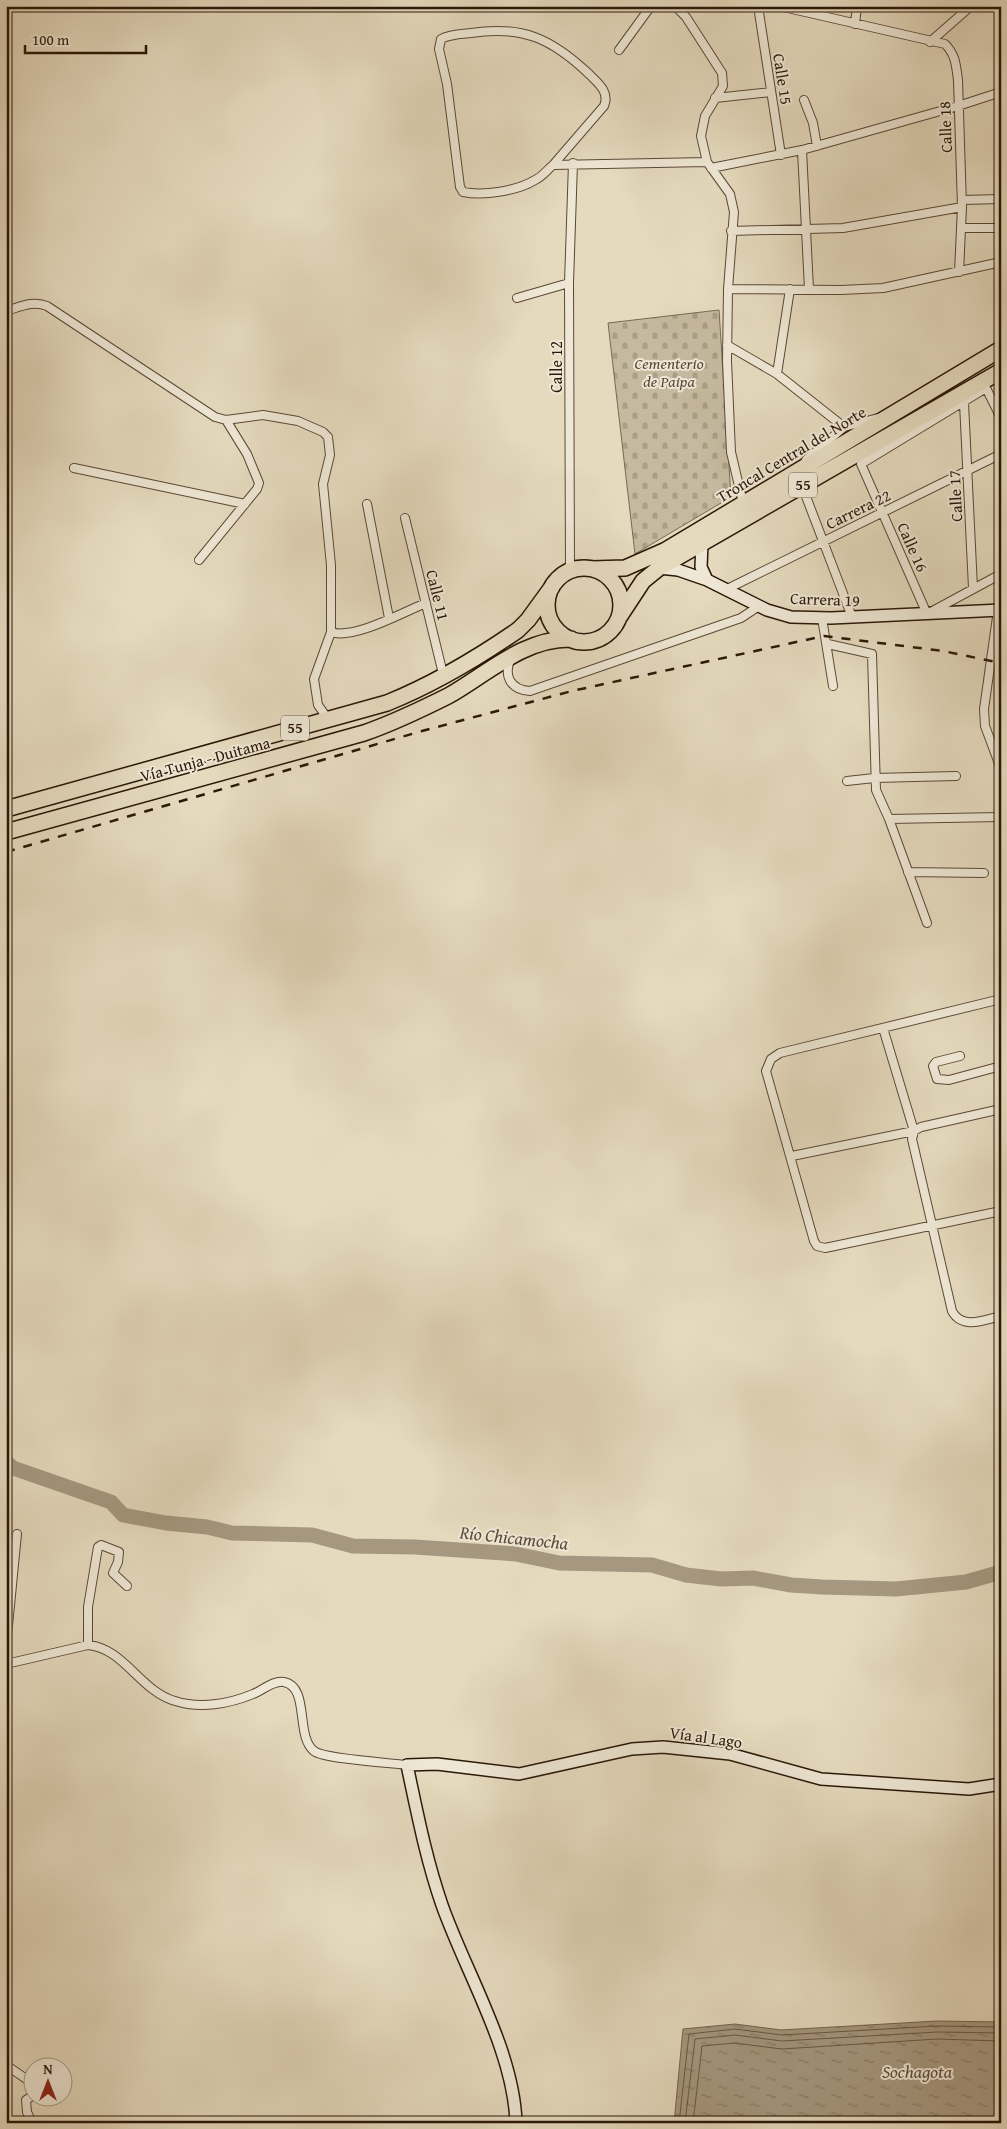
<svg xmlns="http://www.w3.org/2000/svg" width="1007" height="2129" viewBox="0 0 1007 2129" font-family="'Gentium Book Plus',serif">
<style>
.cemetery{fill:url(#cemetery-stones);stroke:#786854}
.water{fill:url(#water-ripples);stroke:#756450}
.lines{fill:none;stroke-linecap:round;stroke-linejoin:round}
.shore{stroke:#685844;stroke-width:1}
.river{stroke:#a69880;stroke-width:15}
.street-casing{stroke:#5a4836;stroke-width:10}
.secondary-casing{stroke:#2b1708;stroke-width:14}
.highway-casing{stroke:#2b1708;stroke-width:18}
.street{stroke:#eee7d5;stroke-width:8}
.secondary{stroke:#eee7d5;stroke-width:11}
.highway{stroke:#e5dabe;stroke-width:15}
.rail{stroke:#2b1708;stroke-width:2.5;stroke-dasharray:9 9;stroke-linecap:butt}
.labels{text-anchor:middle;stroke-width:4;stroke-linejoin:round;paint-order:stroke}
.shield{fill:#eee7d5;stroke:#665546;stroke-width:1}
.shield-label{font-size:15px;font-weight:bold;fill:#2b1708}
.street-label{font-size:16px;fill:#2b1708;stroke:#eee7d5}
.park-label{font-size:16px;font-style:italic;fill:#594835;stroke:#eee7d5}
.water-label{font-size:18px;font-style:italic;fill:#5c4b38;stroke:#eee7d5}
</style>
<defs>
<pattern id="cemetery-stones" width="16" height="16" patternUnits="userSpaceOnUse" patternTransform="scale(1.25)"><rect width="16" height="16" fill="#c5b99f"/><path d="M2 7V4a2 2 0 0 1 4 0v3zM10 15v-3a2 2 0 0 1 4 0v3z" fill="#a99e87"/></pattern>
<pattern id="water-ripples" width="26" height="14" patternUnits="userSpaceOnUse" patternTransform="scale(1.25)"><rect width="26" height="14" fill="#a69880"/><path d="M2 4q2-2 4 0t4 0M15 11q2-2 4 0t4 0" fill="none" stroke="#877b67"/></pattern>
</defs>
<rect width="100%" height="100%" fill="#e5dabe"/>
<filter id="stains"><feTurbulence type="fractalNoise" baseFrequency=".004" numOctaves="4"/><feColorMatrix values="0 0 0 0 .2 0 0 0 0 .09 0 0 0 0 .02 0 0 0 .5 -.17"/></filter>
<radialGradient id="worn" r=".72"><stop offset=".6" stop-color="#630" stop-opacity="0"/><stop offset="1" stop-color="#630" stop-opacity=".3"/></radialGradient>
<!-- cemetery -->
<path class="cemetery" d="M719,310L731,497L635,554L608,323Z"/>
<!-- water -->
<path class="water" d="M937,2021L1001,2022V2123H674L683,2029L735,2024L781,2030Z"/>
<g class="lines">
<!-- shore -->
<path class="shore" d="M679,2123L689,2034L735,2029L782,2035L937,2026L1001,2027
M685,2123L695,2039L735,2035L782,2041L937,2032L1001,2033
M693,2123L702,2046L734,2043L782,2049L937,2039L1001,2041"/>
<!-- river -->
<path class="river" d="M6,1462L13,1468L111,1502L123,1515L166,1523L207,1527L232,1533L312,1535L353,1546L415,1547L516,1554L559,1563L652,1565L686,1575L721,1579L753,1578L791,1585L822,1587L896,1589L966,1582L1001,1572"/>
<!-- street casing -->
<g class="street-casing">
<path id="street" d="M675,6L686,17L722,73L723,86L705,116L701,136L707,162L730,194L734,212L728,289L727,361L731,452L743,503
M758,6L781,155
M779,6L945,44C956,55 956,66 958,80L962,207L959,272
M855,24L857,6
M930,42L971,6
M619,50L651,6
M715,98L771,92
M804,100L813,123L817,146
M802,150L809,289
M553,165L604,106C610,92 598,83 589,74C552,39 523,25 471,33C461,34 450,34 441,39L439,49L447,84L460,187L463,192C484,196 517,191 535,180C542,177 547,170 553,165L707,162
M711,168L802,150L958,106L1001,92
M962,200L1001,199
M962,228H1001
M731,231L843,228L962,207
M728,289L841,290L883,288L1001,262
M517,298L569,283
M6,311C20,307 33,300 47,306L215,417L226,420L263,415L298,421L323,432L328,437L330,455L323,484L331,565V632L314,679L318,705L328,719
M727,345L777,374L844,427
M777,374L790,289
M984,384L1001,418
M986,388L861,464L927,614L1001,574
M964,403L973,588
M806,460L844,427L878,418
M74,468L245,504
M802,486L852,617
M367,504L389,618
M405,518L444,678
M199,560L257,489L259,483L247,454L226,420
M570,571L569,283L573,163
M727,589L1001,454
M998,610L984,709L985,726L1001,769
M822,618L833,686
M331,632C354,640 403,612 426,603
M828,644L872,654L876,790L889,819L927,923
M511,658C503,675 510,690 530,691L741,618L759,606
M847,781L874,778L956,776
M889,819L1001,817
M908,872L984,873
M1001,999L780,1053L771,1059L766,1071L814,1241L817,1246L825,1248L1001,1211
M883,1028L914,1131L912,1139L952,1311C962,1330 984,1320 1001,1316
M960,1056L936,1062L933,1066L937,1079L949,1080L1001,1066
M792,1156L914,1131L921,1127L1001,1109
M88,1645V1607L98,1547L101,1545L119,1552L118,1562L113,1573L127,1586
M6,1646L17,1534
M6,1664L88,1645C124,1648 140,1691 175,1701C200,1709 229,1704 253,1694C262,1691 273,1680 284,1682C310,1687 295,1736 314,1751C324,1759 391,1763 407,1765
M6,2065L32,2083
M32,2123L27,2112L26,2100L32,2096"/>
</g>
<!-- secondary casing -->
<g class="secondary-casing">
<path id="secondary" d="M702,543L701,567L707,580
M659,568L678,570L707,580L767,610L791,617L831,618L1001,610
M516,2123C514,2051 466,1973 442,1905C426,1859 417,1812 407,1765L437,1764L519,1774L632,1749L663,1747L730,1754L821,1779L969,1789L1001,1784"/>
</g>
<!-- highway casing -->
<g class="highway-casing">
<path id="highway" d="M547 605a37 37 0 1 1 74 0a37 37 0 1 1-74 0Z
M592,569L625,568L666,550L1001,349
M620,616L643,581L659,568L1001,371
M6,809L387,703C434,684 476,659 518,630L528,620L552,587
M6,832L364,733C393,723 420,710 448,696C487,674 524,638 571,639"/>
</g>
<!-- street -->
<use href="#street" class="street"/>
<!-- secondary -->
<use href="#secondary" class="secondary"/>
<!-- highway -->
<use href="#highway" class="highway"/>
<!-- rail -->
<path class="rail" d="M6,852L422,731L572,691L824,636L943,651L1001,663"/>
</g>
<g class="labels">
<!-- shield labels -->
<g class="shield">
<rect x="789" y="472.5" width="28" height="25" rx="4"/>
<rect x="281" y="715.5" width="28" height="25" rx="4"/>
</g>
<g class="shield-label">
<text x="803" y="490">55</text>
<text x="295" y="733">55</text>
</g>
<!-- street labels -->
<g class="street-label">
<text transform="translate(783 79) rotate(81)" y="6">Calle 15</text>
<text transform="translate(945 127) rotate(-92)" y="6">Calle 18</text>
<text transform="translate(556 367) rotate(-90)" y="6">Calle 12</text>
<text transform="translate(791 454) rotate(-31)" y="6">Troncal Central del Norte</text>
<text transform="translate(955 496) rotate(-93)" y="6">Calle 17</text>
<text transform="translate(858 509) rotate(-26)" y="6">Carrera 22</text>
<text transform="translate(913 547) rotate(66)" y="6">Calle 16</text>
<text transform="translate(438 595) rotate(76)" y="6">Calle 11</text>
<text transform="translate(825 599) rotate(2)" y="6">Carrera 19</text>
<text transform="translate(205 759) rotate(-15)" y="6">Vía Tunja - Duitama</text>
<text transform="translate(706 1737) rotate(8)" y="6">Vía al Lago</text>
</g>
<!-- park labels -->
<g class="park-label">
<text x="669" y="369">Cementerio<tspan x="669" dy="18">de Paipa</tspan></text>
</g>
<!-- water labels -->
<g class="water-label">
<text transform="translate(514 1538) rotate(6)" y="6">Río Chicamocha</text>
<text x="917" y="2078">Sochagota</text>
</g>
</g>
<!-- margin -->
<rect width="1007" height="2129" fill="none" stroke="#e5dabe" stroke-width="25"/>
<rect x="8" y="8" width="992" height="2114" fill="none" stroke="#2b1708" stroke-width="2.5"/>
<rect x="12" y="12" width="982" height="2104" fill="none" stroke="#2b1708"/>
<!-- north arrow -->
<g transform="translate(48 2082)"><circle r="24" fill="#eee7d5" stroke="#a09483"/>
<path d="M0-4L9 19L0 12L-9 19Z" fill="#8f2418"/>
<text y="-8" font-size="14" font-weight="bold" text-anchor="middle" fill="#2b1708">N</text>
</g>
<!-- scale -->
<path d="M25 45v8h121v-8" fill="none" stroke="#2b1708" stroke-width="2.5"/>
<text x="32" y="45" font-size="15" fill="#2b1708" stroke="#eee7d5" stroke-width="4" paint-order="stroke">100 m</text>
<rect width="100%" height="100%" filter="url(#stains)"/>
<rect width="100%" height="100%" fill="url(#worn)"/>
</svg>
